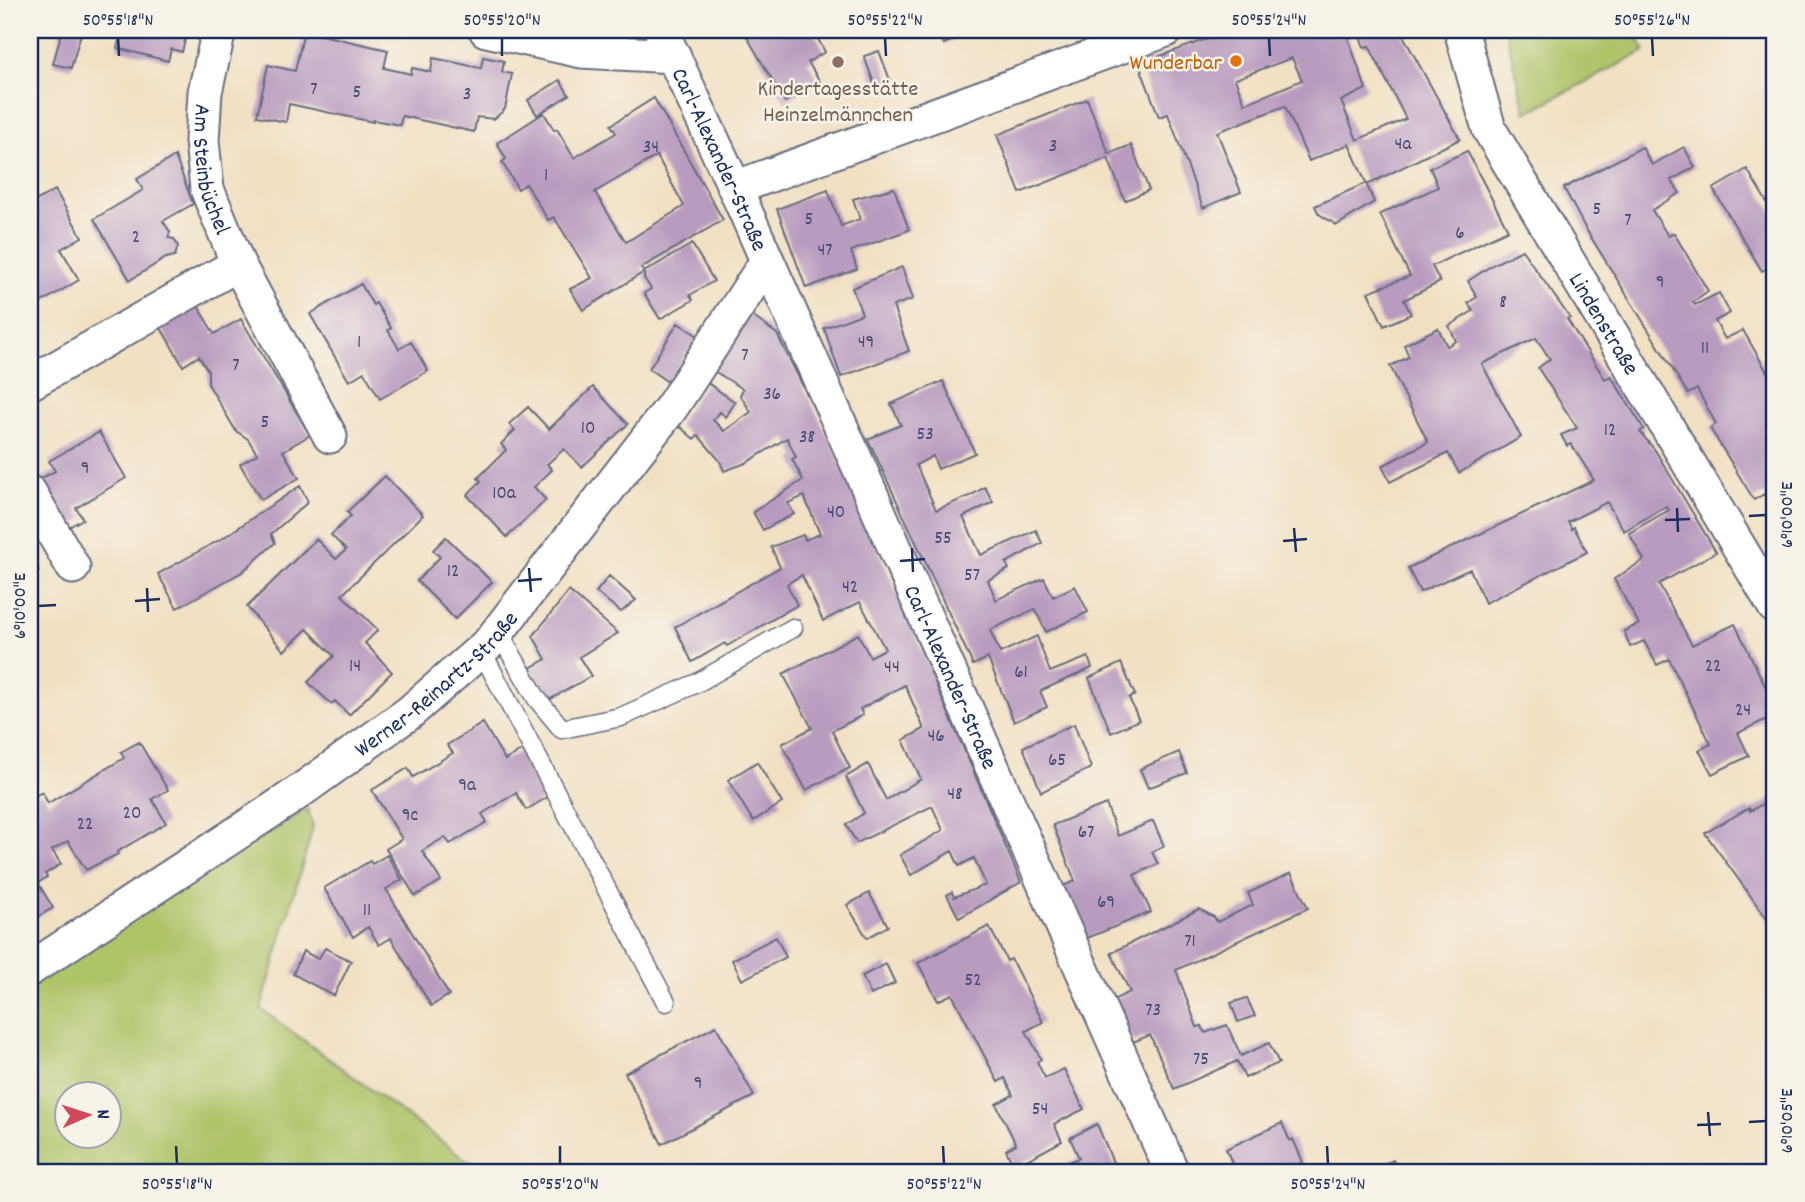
<svg xmlns="http://www.w3.org/2000/svg" width="1805" height="1202" viewBox="0 0 1805 1202" font-family="Dekko,sans-serif">
<style>
.green{fill:#aec469;stroke:#647a64;stroke-width:2;fill-rule:evenodd}
.building{fill:#b99bc0;fill-rule:evenodd}
.lines{fill:none;stroke-linecap:round;stroke-linejoin:round}
.service-casing{stroke:#666d81;stroke-width:21}
.minor-casing{stroke:#666d81;stroke-width:37}
.service{stroke:#fff;stroke-width:18}
.minor{stroke:#fff;stroke-width:33}
.ticks{fill:none;stroke:#1b2f5e;stroke-width:2.5}
.food-dot{fill:#e8710a;stroke:#f7f3e8;stroke-width:2.5}
.education-dot{fill:#8d6e63;stroke:#f7f3e8;stroke-width:2.5}
.labels{text-anchor:middle;stroke-width:5;stroke-linejoin:round;paint-order:stroke}
.number-label{font-size:19px;fill:#424a76}
.food-label{font-size:23px;fill:#c56008;stroke:#f7f3e8;text-anchor:end}
.education-label{font-size:23px;fill:#785e54;stroke:#f7f3e8}
.street-label{font-size:23px;fill:#1b2f5e;stroke:#f7f3e8}
.neatline{fill:none;stroke:#1b2f5e;stroke-width:2.5}
.ticks-label{font-size:18px;text-anchor:middle;fill:#1b2f5e}
</style>
<rect width="100%" height="100%" fill="#f7f3e8"/>
<filter id="ink" filterUnits="userSpaceOnUse"><feTurbulence type="fractalNoise" baseFrequency=".0143" numOctaves="2"/><feDisplacementMap in="SourceGraphic" scale="14" xChannelSelector="R" yChannelSelector="G"/><feConvolveMatrix kernelMatrix="1 2 1 2 8 2 1 2 1" color-interpolation-filters="sRGB"/></filter>
<filter id="wash" filterUnits="userSpaceOnUse"><feTurbulence type="fractalNoise" baseFrequency=".00686" numOctaves="4" result="noise"/><feDisplacementMap in="SourceGraphic" scale="28" xChannelSelector="R" yChannelSelector="G"/><feGaussianBlur stdDeviation="1.57" result="paint"/><feColorMatrix in="noise" values="0 0 0 0 0 0 0 0 0 0 0 0 0 0 0 0 0 1.4 0 .05"/><feComposite in="paint" operator="in"/></filter>
<g filter="url(#wash)">
<rect width="100%" height="100%" fill="#f2e0c3"/>
<!-- green -->
<path class="green" d="M1505,30H1634L1645,51L1526,113Z
M308,809L313,827L261,1009L483,1172H30V985L98,939ZM66,1094H108V1136H66Z"/>
<g id="blocks">
<!-- building -->
<path class="building" d="M48,30H82L71,68L53,64L61,34Z
M122,30H177L187,32L182,52L171,49L168,61L117,48Z
M743,30H813L825,52L808,62L820,82L785,102Z
M910,30H935L914,39Z
M938,30H968L969,33L944,44Z
M1231,30H1400L1460,139L1367,185L1349,144L1309,161L1285,106L1217,132L1241,192L1203,208L1168,114L1159,117L1139,64ZM1359,34L1364,47L1369,46L1406,119L1357,140L1341,101L1366,89L1348,38ZM1292,58L1302,80L1245,104L1235,79Z
M304,31L388,50L384,68L411,74L412,68L431,72L433,58L481,68L483,57L504,61L502,72L512,74L505,109L494,119L477,117L474,132L402,116L400,125L373,120V122L289,104L286,122L257,116L268,65L295,71Z
M879,51L890,80L875,86L864,56Z
M560,80L569,95L537,115L528,100Z
M654,98L723,220L641,268L644,272L583,310L570,289L592,278L554,217L548,220L526,184L518,189L502,162L506,159L497,143L544,113L554,130L557,129L574,158L616,133L611,125ZM657,156L684,206L626,242L595,192Z
M1087,99L1109,154L1131,145L1149,190L1125,201L1108,158L1020,193L997,135Z
M1642,147L1652,165L1684,147L1695,167L1671,180L1680,193L1652,210L1668,236L1674,233L1708,291L1693,302L1695,305L1719,293L1730,313L1715,321L1725,339L1743,330L1775,386V499L1770,502L1764,494L1754,500L1710,428L1716,424L1697,389L1688,394L1584,226L1564,188Z
M1467,151L1508,230L1432,266L1440,282L1404,300L1411,314L1384,326L1368,292L1410,276L1380,214L1438,187L1430,168Z
M175,156L193,204L163,221L170,232L168,238L174,239L178,246L175,256L166,258L130,280L94,219L143,190L137,179Z
M1747,169L1775,216V264L1762,271L1713,189Z
M1366,183L1374,202L1337,225L1319,214L1315,206Z
M894,188L909,230L851,251L857,269L806,288L777,209L828,190L841,226L860,219L853,199Z
M55,190L82,237L61,249L79,280L30,309V219L38,214L32,203Z
M692,244L714,281L690,295L693,300L660,319L644,293L651,289L644,278V272Z
M1522,250L1570,318L1567,319L1605,379L1611,376L1644,429L1640,432L1655,450L1716,552L1659,584L1692,645L1735,624L1775,706V715L1738,733L1749,756L1712,774L1699,750L1711,744L1669,659L1657,665L1644,641L1630,647L1624,631L1639,624L1614,579L1644,560L1629,533L1669,510L1666,506L1624,531L1607,502L1568,522L1572,529L1574,527L1587,552L1485,603L1470,569L1420,592L1408,568L1594,480L1571,444L1567,446L1561,435L1577,428L1538,368L1550,359L1536,338L1482,364L1521,437L1459,473L1448,453L1390,482L1382,466L1428,442L1390,366L1409,357L1404,345L1438,328L1447,346L1456,341L1449,326L1473,311L1468,303L1477,297L1468,281L1494,264Z
M902,267L913,299L893,306L909,351L841,377L824,328L862,314L852,288Z
M361,284L373,305L376,303L391,328L388,330L399,349L411,342L428,371L380,399L364,372L349,381L310,314Z
M198,306L214,334L241,319L310,435L283,451L299,478L261,500L240,464L257,454L248,439L236,431L208,384V371L199,356L183,366L161,328Z
M748,313L777,334L840,461L1021,882L959,918L947,895L952,892L954,897L986,885L974,858L959,866L952,851L911,875L900,855L943,830L932,806L857,843L846,825L864,813L846,777L868,764L886,800L921,779L903,740L924,729L905,685L860,709L863,715L832,731L850,768L806,790L782,744L812,728L783,674L858,634L870,657L885,649L860,602L823,621L802,575L787,584L797,605L727,646L725,643L692,662L675,627L780,567L771,547L803,535L805,540L820,534L804,496L788,503L794,514L763,530L753,512L803,480L792,459L796,457L787,438L746,463L724,471L720,461L698,435L694,439L678,425L706,382L735,402L726,417L720,412L713,420L724,431L751,412L740,395L743,389L714,371Z
M678,323L698,336L668,382L649,369Z
M943,381L975,453L938,469L933,456L916,465L936,510L970,496L985,487L993,502L963,517L981,555L1036,530L1042,543L1006,563L1009,569L988,580L996,600L1044,578L1053,597L1075,586L1088,612L1046,632L1035,609L990,630L1000,653L1037,636L1050,672L1088,657L1092,668L1040,691L1047,707L1014,722L988,658L973,665L868,439L901,425L891,404Z
M593,387L628,424L582,467L564,449L547,464L552,470L534,487L546,500L507,537L467,495L481,481L478,478L506,450L501,444L515,430L509,424L528,407L549,429Z
M99,432L126,478L76,508L83,519L67,528L38,480L55,471L49,461Z
M385,476L423,515L342,595L378,630L365,643L392,672L349,715L335,701L331,704L308,682L334,656L307,629L284,651L247,607L316,539L336,559L346,550L331,535L351,516L347,512Z
M300,486L308,502L271,534L275,543L242,572L177,608L158,574L223,538Z
M446,537L492,582L455,619L417,581L440,557L433,550Z
M30,554L39,571L30,576Z
M609,576L636,600L621,612L596,592Z
M569,591L618,633L579,657L591,676L547,701L530,668L546,659L533,636Z
M1121,663L1135,695L1129,698L1139,720L1111,733L1089,678Z
M483,723L505,760L523,750L548,797L526,810L516,793L482,814L487,822L450,844L445,837L422,851L441,881L415,896L386,849L402,839L372,790L408,768L413,777L453,753L447,745Z
M1074,724L1091,768L1041,792L1023,747Z
M139,742L168,790L152,799L166,823L117,852L118,854L86,870L68,841L52,850L61,864L45,874L47,877L38,883L53,908L30,921V817L32,815L30,799L42,792L48,803L124,758L121,752Z
M1179,752L1187,773L1148,788L1140,769Z
M757,762L782,803L753,821L728,780Z
M1775,797V930L1705,833L1749,808L1750,811Z
M1106,804L1118,836L1153,821L1164,846L1152,852L1158,864L1134,875L1151,912L1085,939L1061,887L1075,881L1053,825Z
M387,855L402,880L386,889L449,995L431,1006L391,938L379,945L368,927L353,937L324,888L370,861L372,864Z
M1291,873L1308,908L1176,970L1197,1027L1202,1026L1205,1033L1227,1025L1241,1056L1269,1043L1279,1063L1245,1078L1237,1061L1174,1089L1150,1035L1133,1042L1113,1000L1130,992L1111,953L1199,909L1214,917L1217,922L1253,905L1248,893Z
M869,893L888,926L867,938L847,905Z
M989,926L1007,961L1011,959L1043,1022L1026,1031L1041,1059L1037,1062L1045,1078L1064,1069L1084,1109L1054,1124L1062,1141L1014,1167L1006,1150L1016,1144L996,1104L1013,1095L1005,1078L998,1082L952,994L938,1001L918,963Z
M776,937L786,957L742,980L732,960Z
M325,948L351,961L334,996L293,974L303,951L318,959Z
M886,964L895,983L871,995L862,976Z
M1247,998L1255,1016L1238,1022L1231,1003Z
M716,1026L754,1096L662,1144L625,1073Z
M1282,1123L1290,1141L1293,1139L1303,1162L1300,1163L1305,1172H1226L1234,1168L1226,1149Z
M1097,1124L1117,1172H1046L1079,1158L1070,1138Z
M1393,1160L1399,1172H1367Z
M1343,1165L1346,1172H1326Z"/>
</g>
</g>
<g filter="url(#ink)">
<use href="#blocks" fill-opacity="0" stroke="#666d81" stroke-width="2"/>
<g class="lines">
<!-- service casing -->
<g class="service-casing">
<path id="service" d="M498,631L537,699L562,729L621,717L697,683L793,628
M481,650L666,1002"/>
</g>
<!-- minor casing -->
<g class="minor-casing">
<g id="minor">
<path id="s1" d="M219,30L205,92L202,141L207,189L238,264L330,436"/>
<path d="M486,30L581,51L674,56"/>
<path id="s2" d="M661,30L735,188L1172,1172"/>
<path id="s3" d="M1461,30L1489,129L1775,607"/>
<path d="M735,188L1166,30"/>
<path d="M30,383L238,264"/>
<path d="M30,493L73,567"/>
<path id="s4" d="M30,969L289,799L409,713L489,643L671,408L767,261"/>
</g>
</g>
<!-- service -->
<use href="#service" class="service"/>
<!-- minor -->
<use href="#minor" class="minor"/>
</g>
</g>
<!-- ticks -->
<path class="ticks" d="M118,38L119,56M502,38V56M885,38L886,56M1269,38L1270,56M1652,38L1653,56M1677,508L1678,532M1749,516L1766,515M1665,520L1690,519M1294,528L1296,552M1283,541L1307,539M912,548L913,572M900,561L925,559M529,568L531,592M518,581L542,579M147,588L148,612M135,601L160,599M38,606L56,605M1708,1112L1710,1136M1749,1122L1766,1121M1697,1125L1721,1124M176,1146L177,1164M560,1146V1164M943,1146L944,1164M1327,1146L1328,1164"/>
<!-- markers -->
<circle class="food-dot" cx="1236" cy="61" r="7"/>
<circle class="education-dot" cx="838" cy="62" r="7"/>
<g class="labels">
<!-- number labels -->
<g class="number-label">
<text x="314" y="94">7</text>
<text x="357" y="97">5</text>
<text x="467" y="99">3</text>
<text x="1403" y="149">4a</text>
<text x="1053" y="151">3</text>
<text x="651" y="152">34</text>
<text x="546" y="180">1</text>
<text x="1597" y="214">5</text>
<text x="809" y="224">5</text>
<text x="1628" y="225">7</text>
<text x="1460" y="238">6</text>
<text x="136" y="242">2</text>
<text x="825" y="255">47</text>
<text x="1660" y="287">9</text>
<text x="1503" y="307">8</text>
<text x="359" y="347">1</text>
<text x="866" y="347">49</text>
<text x="1705" y="353">11</text>
<text x="745" y="360">7</text>
<text x="236" y="370">7</text>
<text x="772" y="399">36</text>
<text x="265" y="427">5</text>
<text x="588" y="433">10</text>
<text x="1610" y="435">12</text>
<text x="925" y="439">53</text>
<text x="807" y="442">38</text>
<text x="85" y="473">9</text>
<text x="504" y="498">10a</text>
<text x="836" y="517">40</text>
<text x="943" y="543">55</text>
<text x="453" y="576">12</text>
<text x="972" y="580">57</text>
<text x="850" y="592">42</text>
<text x="355" y="671">14</text>
<text x="1713" y="671">22</text>
<text x="892" y="672">44</text>
<text x="1021" y="677">61</text>
<text x="1743" y="715">24</text>
<text x="936" y="741">46</text>
<text x="1057" y="765">65</text>
<text x="467" y="790">9a</text>
<text x="955" y="799">48</text>
<text x="132" y="818">20</text>
<text x="410" y="820">9c</text>
<text x="85" y="829">22</text>
<text x="1086" y="837">67</text>
<text x="1106" y="907">69</text>
<text x="367" y="915">11</text>
<text x="1190" y="946">71</text>
<text x="973" y="985">52</text>
<text x="1153" y="1015">73</text>
<text x="1201" y="1064">75</text>
<text x="698" y="1088">9</text>
<text x="1040" y="1114">54</text>
</g>
<!-- food labels -->
<g class="food-label">
<text x="1222" y="69">Wunderbar</text>
</g>
<!-- education labels -->
<g class="education-label">
<text x="838" y="95">Kindertagesstätte<tspan x="838" dy="26">Heinzelmännchen</tspan></text>
</g>
<!-- street labels -->
<g class="street-label">
<text dy="8" stroke="none"><textPath href="#s2" startOffset="142">Carl-Alexander-Straße</textPath></text>
<text dy="8" stroke="none"><textPath href="#s1" startOffset="142">Am Steinbüchel</textPath></text>
<text dy="8" stroke="none"><textPath href="#s3" startOffset="329">Lindenstraße</textPath></text>
<text dy="8" stroke="none"><textPath href="#s2" startOffset="709">Carl-Alexander-Straße</textPath></text>
<text dy="8" stroke="none"><textPath href="#s4" startOffset="497">Werner-Reinartz-Straße</textPath></text>
</g>
</g>
<!-- margin -->
<rect width="1805" height="1202" fill="none" stroke="#f7f3e8" stroke-width="77"/>
<!-- north arrow -->
<g transform="translate(88 1115) rotate(87)"><circle r="33" fill="#f7f3e8" stroke="#9fa5b1" stroke-width="2"/>
<path d="M0-5L12 26L0 18L-12 26Z" fill="#d1495b"/>
<text y="-10" font-size="19" font-weight="bold" text-anchor="middle" fill="#1b2f5e">N</text>
</g>
<rect x="38" y="38" width="1728" height="1126" class="neatline"/>
<g class="ticks-label">
<text x="118" y="25">50°55'18"N</text>
<text x="502" y="25">50°55'20"N</text>
<text x="885" y="25">50°55'22"N</text>
<text x="1269" y="25">50°55'24"N</text>
<text x="1652" y="25">50°55'26"N</text>
<text transform="translate(1786 515) rotate(-90)" y="6">6°10'00"E</text>
<text transform="translate(19 606) rotate(-90)" y="6">6°10'00"E</text>
<text transform="translate(1786 1121) rotate(-90)" y="6">6°10'05"E</text>
<text x="177" y="1189">50°55'18"N</text>
<text x="560" y="1189">50°55'20"N</text>
<text x="944" y="1189">50°55'22"N</text>
<text x="1328" y="1189">50°55'24"N</text>
</g>
</svg>
